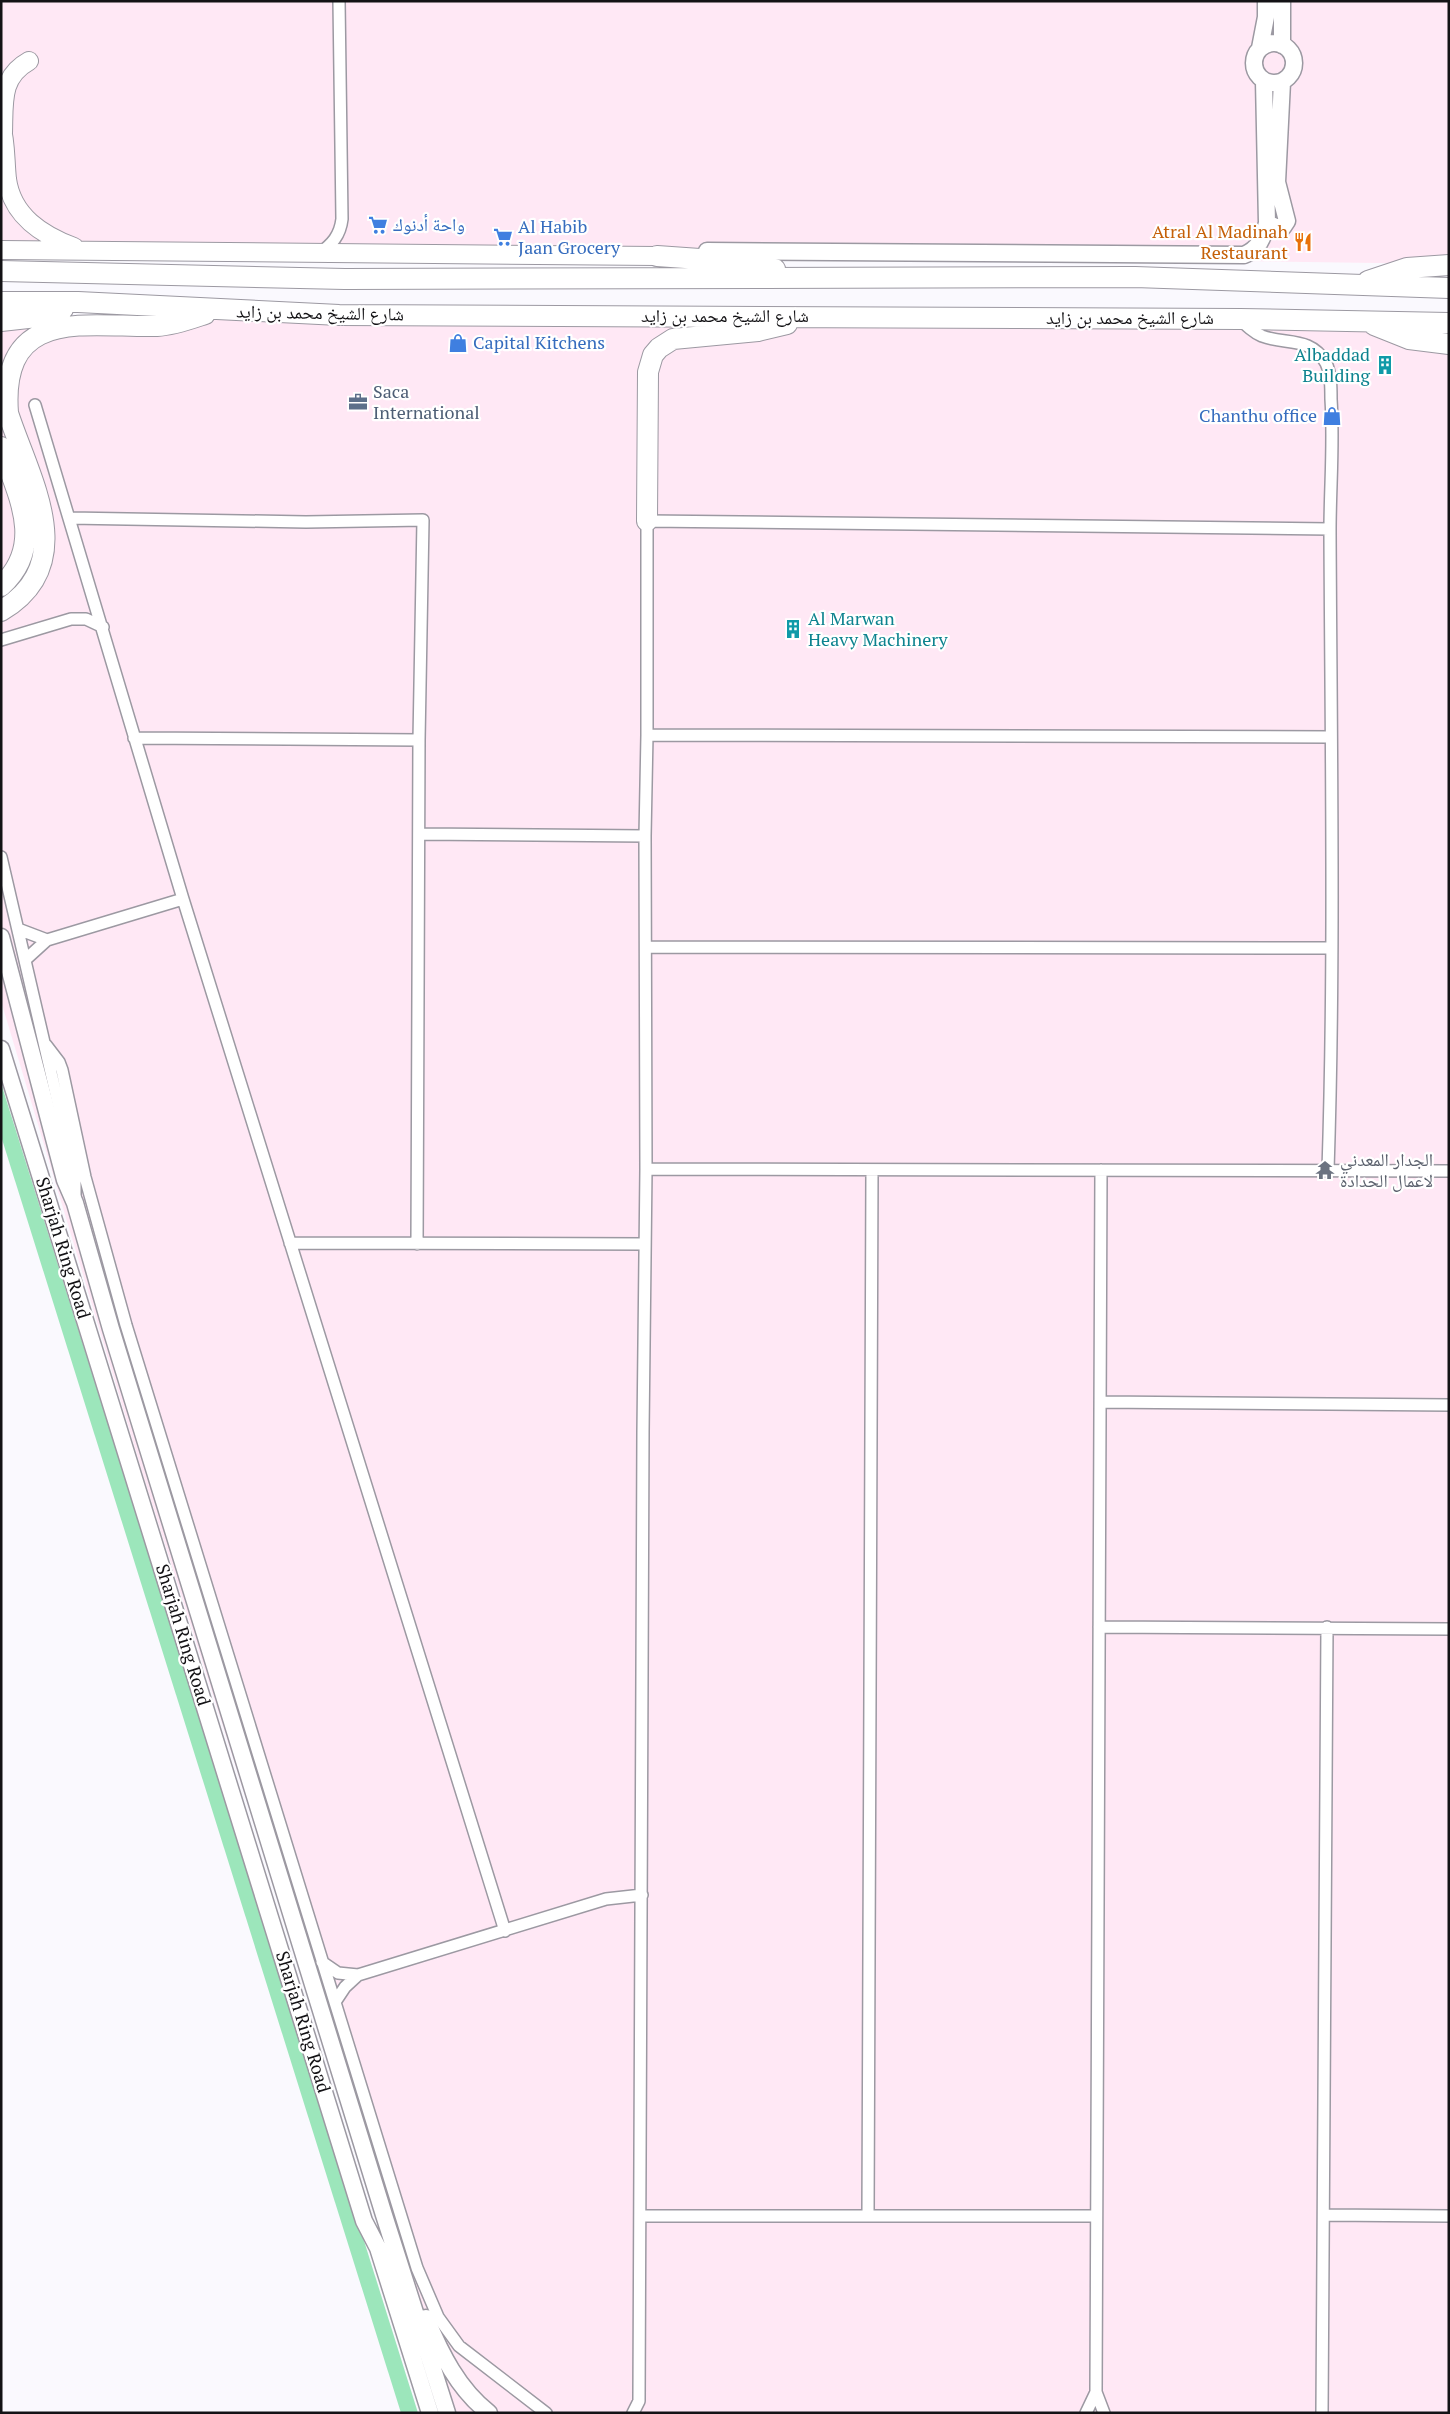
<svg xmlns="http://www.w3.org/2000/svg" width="1450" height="2414" viewBox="0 0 1450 2414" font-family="'PT Serif','Noto Naskh Arabic',serif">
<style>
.industrial{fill:#ffe8f5}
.green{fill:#9ce6bb}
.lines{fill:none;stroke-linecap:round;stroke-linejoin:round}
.street-casing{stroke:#9c99a2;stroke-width:14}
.secondary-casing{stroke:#9c99a2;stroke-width:19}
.primary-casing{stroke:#9c99a2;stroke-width:20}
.highway-casing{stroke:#9c99a2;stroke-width:22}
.street{stroke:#fff;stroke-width:11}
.secondary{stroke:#fff;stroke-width:16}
.primary{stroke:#fff;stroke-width:18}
.highway{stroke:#fff;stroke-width:20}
.labels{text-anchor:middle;stroke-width:4.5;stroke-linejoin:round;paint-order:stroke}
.shop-label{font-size:18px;fill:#366cbe;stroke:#fff;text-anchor:start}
.food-label{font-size:18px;fill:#c56008;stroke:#fff;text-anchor:end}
.street-label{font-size:18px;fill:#131215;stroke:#fff}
.culture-label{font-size:18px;fill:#0d838f;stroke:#fff;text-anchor:end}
.service-label{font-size:18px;fill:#4e5e75;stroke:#fff;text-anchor:start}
.worship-label{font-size:18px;fill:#5b616d;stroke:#fff;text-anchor:start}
</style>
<rect width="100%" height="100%" fill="#faf9fe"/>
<!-- industrial -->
<path class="industrial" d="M1,1H1449V264L1,244Z
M1,319L1449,324V2413H441L143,1475L1,1001Z"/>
<!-- green -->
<path class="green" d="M1,1083L418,2413H401L1,1136Z"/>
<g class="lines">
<!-- street casing -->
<g class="street-casing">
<path id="street" d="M319,254C332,244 340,236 342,219L339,1
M1240,319C1247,326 1253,332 1262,336C1285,345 1311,336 1326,363C1331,374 1331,387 1331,399C1334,443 1330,487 1330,531C1331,744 1335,958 1328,1170
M35,405L183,899L505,1931
M70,518L306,522L423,520L419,740L417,1244
M1,640L71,619H86L103,627
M647,735L1331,737
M134,738L419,740
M419,834L645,836
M1,857L75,1176V1199
M18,929L47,940
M646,947L1330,948
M25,960L47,940L183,899
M46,1045L59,1062L62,1070L85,1177L126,1325L417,2268L438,2317L459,2346L546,2413
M646,1169L1449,1171
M1101,1170L1096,2392L1104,2413
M290,1243L644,1244
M1100,1402L1449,1405
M1099,1627L1449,1629
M322,1962L338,1973L358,1975L606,1899L642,1895
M335,2002L345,1987L358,1975
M1324,2215L1449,2216
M640,2216H1096
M868,2216L872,1170
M633,2413L639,2401L643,1432L646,1169L645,836L647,735V521L1330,529
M1086,2413L1096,2392
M1322,2413L1327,1627"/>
</g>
<!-- secondary casing -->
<g class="secondary-casing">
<path id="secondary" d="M1282,1V45
M1254 63a20 20 0 1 1 40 0a20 20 0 1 1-40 0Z
M1260,48L1266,17V1
M1267,223L1276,227H1283L1287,221L1277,182L1282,82
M707,251L1244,255C1259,249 1263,238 1267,223L1264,81
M1,937L65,1180L75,1203L111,1329L384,2215L447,2413
M1,1049L364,2221L378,2248L430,2413
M426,2318C441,2354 458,2389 489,2413"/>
</g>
<!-- primary casing -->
<g class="primary-casing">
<path id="primary" d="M1,125C6,142 5,161 7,179C12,216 42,235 74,247
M3,133C4,103 0,77 29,61
M1,250L657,256"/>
</g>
<!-- highway casing -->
<g class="highway-casing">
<path id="highway" d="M657,256L728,261L775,269
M1,271L345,279L1135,277L1449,288
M1368,281L1407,268L1449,265
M1,302H78L339,315L1240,319L1449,323
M1,321L37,317L63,309
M1374,325L1409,339L1449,344
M1,447C18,495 46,545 1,586
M647,521L648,372L653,355L659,348L673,339L758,331L787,324
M1,611C82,563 29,478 8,413C0,304 89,328 157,326C174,325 190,319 205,314"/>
</g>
<!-- street -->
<use href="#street" class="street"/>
<!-- secondary -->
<use href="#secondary" class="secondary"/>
<!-- primary -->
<use href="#primary" class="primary"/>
<!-- highway -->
<use href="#highway" class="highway"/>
</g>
<!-- icons -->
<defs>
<g id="supermarket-bare" transform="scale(1.5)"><path d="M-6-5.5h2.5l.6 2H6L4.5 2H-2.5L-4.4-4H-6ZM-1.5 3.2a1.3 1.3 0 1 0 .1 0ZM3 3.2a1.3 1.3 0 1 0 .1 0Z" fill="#3f7fe0" stroke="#fff" stroke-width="2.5" paint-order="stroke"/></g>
<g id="restaurant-bare" transform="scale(1.5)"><path d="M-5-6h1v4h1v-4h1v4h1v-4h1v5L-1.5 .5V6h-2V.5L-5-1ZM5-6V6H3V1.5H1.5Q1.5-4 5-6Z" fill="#e8710a" stroke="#fff" stroke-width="2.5" paint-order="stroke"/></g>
<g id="shop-bare" transform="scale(1.5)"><path d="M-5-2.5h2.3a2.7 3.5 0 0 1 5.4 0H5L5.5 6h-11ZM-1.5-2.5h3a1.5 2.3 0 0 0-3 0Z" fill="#3f7fe0" stroke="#fff" stroke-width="2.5" paint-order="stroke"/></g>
<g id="building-bare" transform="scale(1.5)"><path d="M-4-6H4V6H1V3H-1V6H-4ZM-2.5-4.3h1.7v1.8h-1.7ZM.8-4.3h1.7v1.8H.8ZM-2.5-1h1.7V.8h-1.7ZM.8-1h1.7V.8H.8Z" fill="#0f9aa8" stroke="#fff" stroke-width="2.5" paint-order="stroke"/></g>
<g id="office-bare" transform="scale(1.5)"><path d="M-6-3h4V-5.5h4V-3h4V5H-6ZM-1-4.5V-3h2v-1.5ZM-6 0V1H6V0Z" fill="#5c6f8a" stroke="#fff" stroke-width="2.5" paint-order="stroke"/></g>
<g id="temple-bare" transform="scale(1.5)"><path d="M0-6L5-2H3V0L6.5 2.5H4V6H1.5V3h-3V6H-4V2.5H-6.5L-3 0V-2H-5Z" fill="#6b7280" stroke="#fff" stroke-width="2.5" paint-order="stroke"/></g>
</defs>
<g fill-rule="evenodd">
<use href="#supermarket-bare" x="378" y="225"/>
<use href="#supermarket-bare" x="503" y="237"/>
<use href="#restaurant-bare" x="1303" y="242"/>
<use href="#shop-bare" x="458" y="343"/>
<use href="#building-bare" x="1385" y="365"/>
<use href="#office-bare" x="358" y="402"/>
<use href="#shop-bare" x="1332" y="416"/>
<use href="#building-bare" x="793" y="629"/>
<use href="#temple-bare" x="1325" y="1170"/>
</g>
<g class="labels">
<!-- shop labels -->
<g class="shop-label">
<text x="393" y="231">واحة أدنوك</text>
<text x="518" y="233">Al Habib<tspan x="518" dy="21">Jaan Grocery</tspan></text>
<text x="473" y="349">Capital Kitchens</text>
<text x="1317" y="422" text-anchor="end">Chanthu office</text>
</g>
<!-- food labels -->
<g class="food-label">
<text x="1288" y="238">Atral Al Madinah<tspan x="1288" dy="21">Restaurant</tspan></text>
</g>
<!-- street labels -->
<g class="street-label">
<text transform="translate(320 313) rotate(1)" y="6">شارع الشيخ محمد بن زايد</text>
<text x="725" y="322">شارع الشيخ محمد بن زايد</text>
<text x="1130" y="324">شارع الشيخ محمد بن زايد</text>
<text transform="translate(63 1248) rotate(73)" y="6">Sharjah Ring Road</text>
<text transform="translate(183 1635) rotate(73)" y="6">Sharjah Ring Road</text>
<text transform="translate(303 2022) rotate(73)" y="6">Sharjah Ring Road</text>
</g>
<!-- culture labels -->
<g class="culture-label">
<text x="1370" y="361">Albaddad<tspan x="1370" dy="21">Building</tspan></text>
<text x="808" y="625" text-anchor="start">Al Marwan<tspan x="808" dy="21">Heavy Machinery</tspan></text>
</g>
<!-- service labels -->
<g class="service-label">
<text x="373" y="398">Saca<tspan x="373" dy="21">International</tspan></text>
</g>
<!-- worship labels -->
<g class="worship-label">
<text x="1340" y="1166">الجدار المعدني<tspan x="1340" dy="21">لاعمال الحدادة</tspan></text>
</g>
</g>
<!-- border -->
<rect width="1450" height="2414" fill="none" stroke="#131215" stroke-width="5"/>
</svg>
